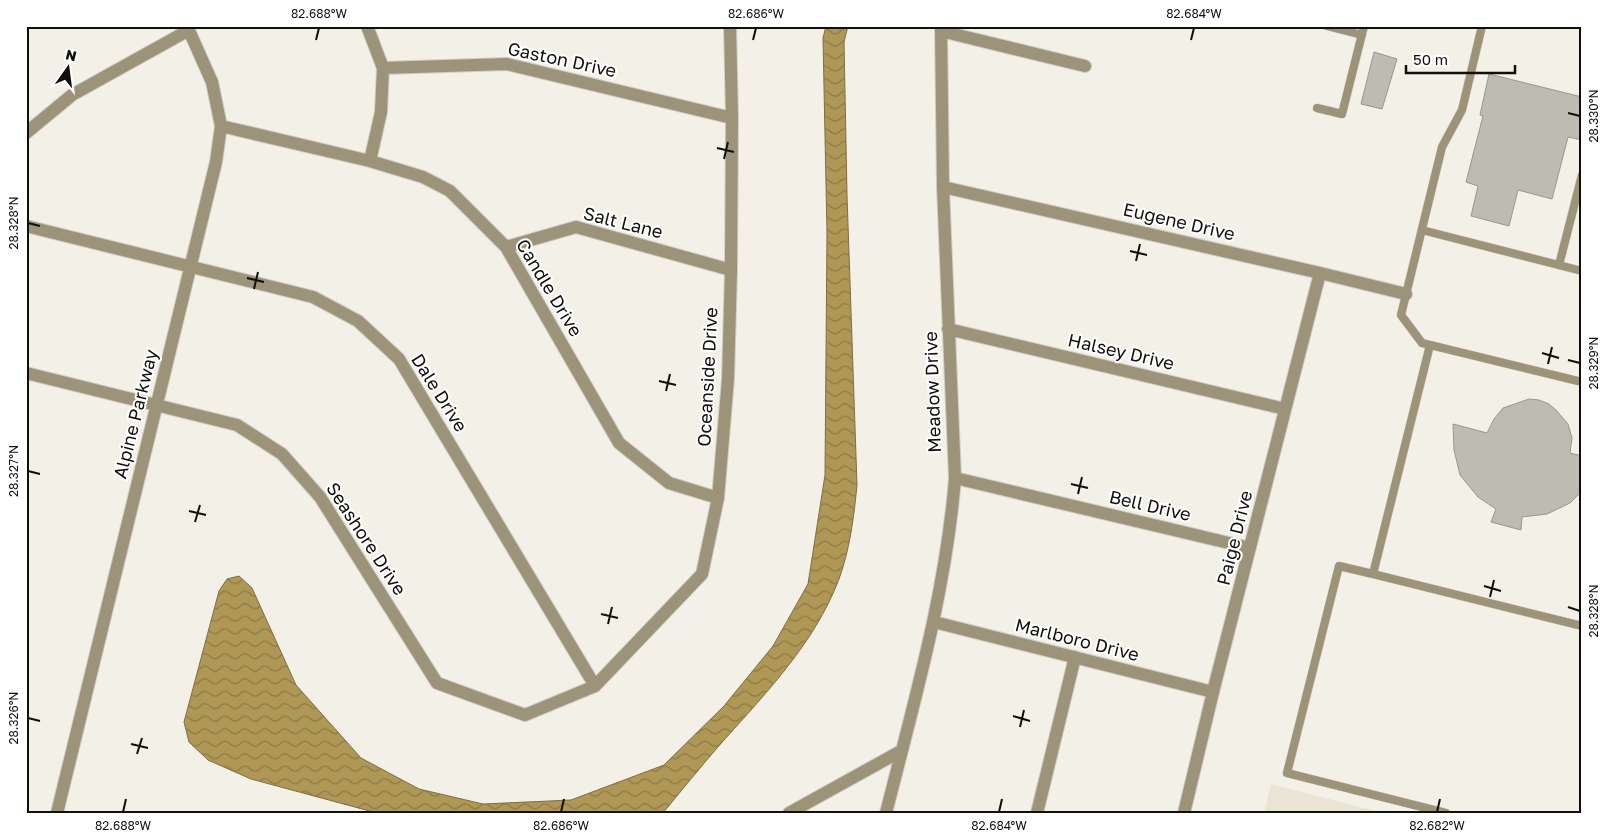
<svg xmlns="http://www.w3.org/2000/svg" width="1608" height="839" viewBox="0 0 1608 839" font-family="'Golos Text',sans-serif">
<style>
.built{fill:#eae4d5}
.water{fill:url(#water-waves);stroke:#7f6e40}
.building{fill:#bebbb3;stroke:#98968e}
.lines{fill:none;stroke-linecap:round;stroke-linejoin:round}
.lane-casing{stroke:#cfccc4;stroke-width:9}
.street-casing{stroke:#cfccc4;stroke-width:14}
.lane{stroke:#9d9378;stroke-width:8}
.street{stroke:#9d9378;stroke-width:12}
.ticks{fill:none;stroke:#100f0c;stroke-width:2}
.labels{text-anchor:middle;stroke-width:4;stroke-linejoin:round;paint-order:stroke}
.street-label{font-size:18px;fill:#100f0c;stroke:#fff}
.neatline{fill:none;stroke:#100f0c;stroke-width:2}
.ticks-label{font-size:12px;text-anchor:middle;fill:#100f0c}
</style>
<defs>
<pattern id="water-waves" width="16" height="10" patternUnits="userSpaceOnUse" patternTransform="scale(1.25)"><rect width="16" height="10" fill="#af9756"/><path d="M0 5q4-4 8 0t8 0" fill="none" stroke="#8d7a46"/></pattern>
</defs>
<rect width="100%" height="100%" fill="#f3f0e7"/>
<!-- built -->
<path class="built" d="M1271,784L1383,813H1264Z"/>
<!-- water -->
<path class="water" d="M826,26H848L844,42L847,195L857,485C854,516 850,549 839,579C814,645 763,696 717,748C699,769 681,791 663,813H377L251,779L208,760L189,742L184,722L219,591L227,579L239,576L252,588L296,685L361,758L419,789L483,804L571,800L664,765L724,706L773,646L808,584L825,475L827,233L823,38Z"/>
<!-- building -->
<path class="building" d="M1374,52L1397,59L1382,109L1361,104Z
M1489,74L1582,97V140L1568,137L1552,199L1518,190L1509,226L1471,216L1478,186L1466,182L1483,116L1480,115Z
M1529,399L1539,400L1549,404L1556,410L1568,424L1572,438L1570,453L1582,456V491L1570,503L1547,514L1522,517L1521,530L1491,522L1496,509L1478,497L1460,475L1454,450L1453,424L1487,433L1494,419L1503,408Z"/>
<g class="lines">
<!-- lane casing -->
<g class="lane-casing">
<path id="lane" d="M1327,26L1362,35
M1482,26L1462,110L1442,147L1401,315L1422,343L1582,382
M1317,108L1342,114L1364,26
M1422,230L1582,271
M1559,265L1582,175
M1430,345L1373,574L1582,626
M1373,574L1339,566L1287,773L1446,813"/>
</g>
<!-- street casing -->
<g class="street-casing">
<path id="street" d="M367,26L383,68L381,112L370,161
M941,31L1085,66
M383,68L507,64L732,118
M221,126L370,161L423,177L450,191L506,247L619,443L669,483L718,498
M26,133L72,95L189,30
M943,187L1320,273L1406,294
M26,226L313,297L358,321L399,359L595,686
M506,247L576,227L731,270
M948,329L1285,409
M26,373L237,425L282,454L320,497L437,683L525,715L595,686L702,574L718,498L728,379L731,270L732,118L730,26
M955,478L1250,548
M934,622L1213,692
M57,813L216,162L221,126L212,82L187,26
M789,813L901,751
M886,813C914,702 946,592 955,478L943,187L941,26
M1037,813L1075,657
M1184,813L1213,692L1320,273"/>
</g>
<!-- lane -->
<use href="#lane" class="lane"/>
<!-- street -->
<use href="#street" class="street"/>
</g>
<!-- ticks -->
<path class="ticks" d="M316,40L319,28M753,40L756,28M1191,40L1194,28M1568,113L1580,116M717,148L734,152M724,159L728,142M28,223L40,226M1130,251L1147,255M1136,261L1140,244M247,278L264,282M254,289L258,272M1542,353L1559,358M1568,360L1580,363M1548,364L1552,347M659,381L676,385M666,391L670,374M28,471L40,474M1071,484L1088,488M1078,494L1082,477M189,511L206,515M195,522L200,505M1484,586L1501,591M1490,597L1494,580M1568,607L1580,611M601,614L618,618M608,624L612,607M1013,716L1030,721M28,718L40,721M1020,727L1024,710M131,744L148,748M137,754L142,738M123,812L126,799M561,812L564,799M999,812L1002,799M1437,812L1440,799"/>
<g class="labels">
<!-- street labels -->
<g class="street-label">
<text transform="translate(562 60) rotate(12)" y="6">Gaston Drive</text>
<text transform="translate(1179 222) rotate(13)" y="6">Eugene Drive</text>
<text transform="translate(623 223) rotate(14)" y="6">Salt Lane</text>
<text transform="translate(549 288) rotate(59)" y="6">Candle Drive</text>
<text transform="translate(1121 352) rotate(13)" y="6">Halsey Drive</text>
<text transform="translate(708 377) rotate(-87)" y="6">Oceanside Drive</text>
<text transform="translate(933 392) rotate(-92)" y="6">Meadow Drive</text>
<text transform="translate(439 393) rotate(58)" y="6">Dale Drive</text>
<text transform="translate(136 414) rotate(-76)" y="6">Alpine Parkway</text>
<text transform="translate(1150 506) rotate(13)" y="6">Bell Drive</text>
<text transform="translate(1235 538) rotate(-76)" y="6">Paige Drive</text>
<text transform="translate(366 539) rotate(57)" y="6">Seashore Drive</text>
<text transform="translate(1077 640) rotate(14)" y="6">Marlboro Drive</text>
</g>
</g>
<!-- border -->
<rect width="1608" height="839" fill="none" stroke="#ffffff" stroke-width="55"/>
<!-- north arrow -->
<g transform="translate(68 68) rotate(14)" stroke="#ffffff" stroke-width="4" paint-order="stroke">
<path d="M0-4L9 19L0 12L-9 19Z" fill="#100f0c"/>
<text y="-8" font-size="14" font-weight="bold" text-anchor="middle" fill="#100f0c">N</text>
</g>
<!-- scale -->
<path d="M1406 65v8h109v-8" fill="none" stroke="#100f0c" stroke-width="2.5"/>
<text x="1413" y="65" font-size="15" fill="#100f0c" stroke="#ffffff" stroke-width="4" paint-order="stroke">50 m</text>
<rect x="28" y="28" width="1552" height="784" class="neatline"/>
<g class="ticks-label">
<text x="319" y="18">82.688°W</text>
<text x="756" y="18">82.686°W</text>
<text x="1194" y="18">82.684°W</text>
<text transform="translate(1594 116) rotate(-90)" y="4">28.330°N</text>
<text transform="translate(14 223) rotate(-90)" y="4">28.328°N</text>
<text transform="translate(1594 363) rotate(-90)" y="4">28.329°N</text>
<text transform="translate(14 471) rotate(-90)" y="4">28.327°N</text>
<text transform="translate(1594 611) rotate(-90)" y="4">28.328°N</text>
<text transform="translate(14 718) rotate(-90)" y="4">28.326°N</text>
<text x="123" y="830">82.688°W</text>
<text x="561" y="830">82.686°W</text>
<text x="999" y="830">82.684°W</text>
<text x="1437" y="830">82.682°W</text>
</g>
</svg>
